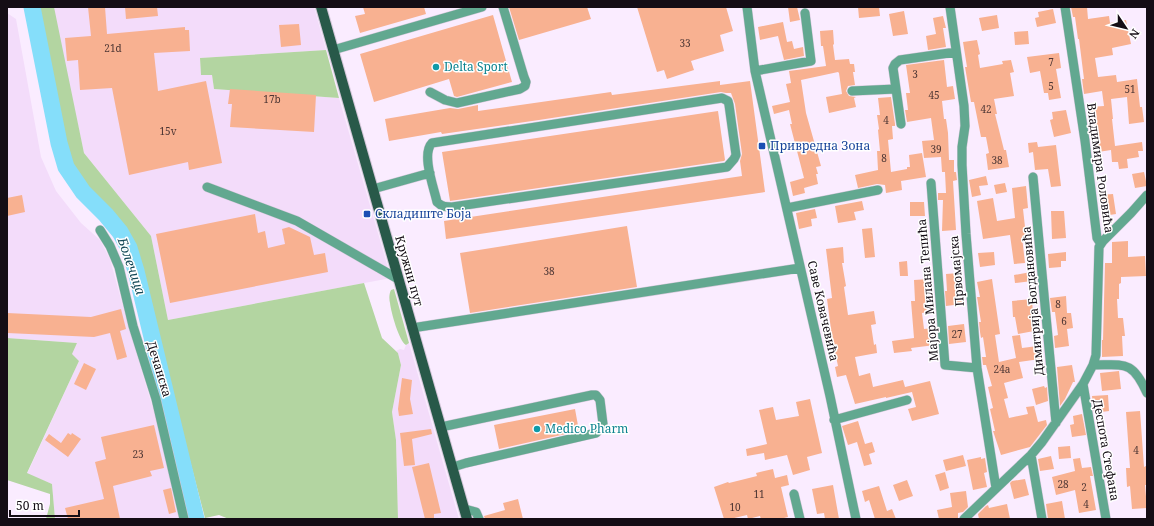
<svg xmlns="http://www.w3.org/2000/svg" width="1154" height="526" viewBox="0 0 1154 526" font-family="'Noto Serif',serif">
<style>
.built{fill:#f3dcfa}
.green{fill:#b3d5a1}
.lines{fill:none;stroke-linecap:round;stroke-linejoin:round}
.river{stroke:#85defa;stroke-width:17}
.building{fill:#f8b191}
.minor-casing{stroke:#d5c8da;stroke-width:10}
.major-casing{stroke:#d5c8da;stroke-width:12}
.minor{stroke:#62a890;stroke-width:9}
.major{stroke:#285949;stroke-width:10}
.culture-dot{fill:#0f9aa8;stroke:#fff;stroke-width:1.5}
.transit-dot{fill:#1a4fb4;stroke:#fff;stroke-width:1.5}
.labels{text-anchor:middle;stroke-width:3;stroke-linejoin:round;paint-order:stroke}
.number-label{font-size:10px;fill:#4d3634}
.culture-label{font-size:12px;fill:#0d838f;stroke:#fff;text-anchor:start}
.transit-label{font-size:12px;fill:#164399;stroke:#fff;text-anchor:start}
.street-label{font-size:12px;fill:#140d15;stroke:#fff}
.water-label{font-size:13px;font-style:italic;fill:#124856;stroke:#fff}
</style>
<rect width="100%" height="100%" fill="#faecff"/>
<!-- built -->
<path class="built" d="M52,7H314L326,50L200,58L201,74L212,75L214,89L339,98L391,278L168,320L151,236L84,153Z
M7,13L16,19L41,157L56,191L81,223L100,240L110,259L130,332L154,412L181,519H55L52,484L27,474L79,361L71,354L77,343L7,338Z
M409,343L459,519H398L396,440L392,412L401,365L398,353L396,351L400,349L404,350L406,345Z"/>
<!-- green -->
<path class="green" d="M37,7H54L84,153L151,236L168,320L364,283L382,338L398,353L401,365L392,412L396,440L398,519H229L219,515L205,518L134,248L124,229L78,177L71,163L63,141Z
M326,50L339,98L214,89L212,75H201L200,58Z
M394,289L409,343L406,345C399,341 391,312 390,303C389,299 389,294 391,290Z
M7,338L77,343L72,354L79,361L27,473L52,484L55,519H46L50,504V494L7,480Z"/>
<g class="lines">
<!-- river -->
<path class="river" d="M32,7L59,143L66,167L83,192L106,215L120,232L129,248L136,271L196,519"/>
</g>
<!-- building -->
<path class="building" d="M88,7H105L107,34L185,27V30H189L190,51L154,53L158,91L206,81L222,163L189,170L188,162L129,175L112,88L80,90L78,60L67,61L65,38L91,36Z
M125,7H157L158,16L126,19Z
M363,7H424L426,14L360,33L355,16L365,14Z
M509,7H587L591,19L519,40Z
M637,7H726L733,31L720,35L724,51L691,61L694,70L667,79L664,70L657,72Z
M788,7H797L800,20L790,22Z
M858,7H879L880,16L859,18Z
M1071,7H1087L1088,19L1109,16L1110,23L1126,20L1131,44L1112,48L1113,55L1095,58L1098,77L1116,75L1117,82L1137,79L1140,107H1142L1144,122L1129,124L1127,97L1111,99L1113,119H1112L1115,146L1142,142L1143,151H1138L1139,157L1127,159L1128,168L1119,169L1118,162H1112L1111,150L1098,152L1094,121L1091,122L1090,107L1104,106L1102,91L1084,94L1082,79H1084L1079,39H1078L1075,17H1073Z
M1053,9L1056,23L1037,27L1035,18L1039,17L1038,12Z
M904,11L908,34L893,36L889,14Z
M493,15L512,82L457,97L454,96L449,79L374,102L360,54Z
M997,15L999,28L982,31L979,18Z
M943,16L946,28H943L946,47L928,50L926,36L936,34L933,18Z
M783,22L787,42L792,41L794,49L803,47L804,56L784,60L778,36L760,40L758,27Z
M299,24L301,45L281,47L279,25Z
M833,30L834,44L833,45L835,60L849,59L850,64H854L855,72H853L855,85L848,86L846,91L849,96L856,97L854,98L856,107L829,113L826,97L842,94L839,73L838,72L801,80L806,113L821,166L816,167L818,174H816L818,184L804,188L805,193L793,196L790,182L804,178L790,124H792L789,110L774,114L772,106L790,102L786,84L791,83L789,71L826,66L823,46H821L820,31Z
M1028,31L1029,44L1015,45L1014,32Z
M977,40L980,54L978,55L980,68L1003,64L1002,61L1011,60L1014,72L1010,73L1014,96L994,99L997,114H995L1004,150H1006L1009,167L988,170L986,154L989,153L986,137H981L974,102H971L965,67H967L963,42Z
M1059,53L1061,68L1056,69L1061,98L1049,100L1048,93H1044L1040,71L1030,73L1027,57Z
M944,60L947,87L953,86L955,99L942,101L944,119H946L948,133L949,160H954V172H956L957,180L953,181L956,230L942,231L943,200H938V193H946L945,172H942L941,157L924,158L922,141L934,140L931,118L907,122L905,110H908L906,93H910L906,65Z
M720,81V85L750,81L765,192L446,239L444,221L742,176L740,161L742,154L735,104L731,93H726L721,92L539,120L442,134L441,132L389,141L385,119L450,108L458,109L478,105V111L611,92L612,95Z
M230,89L316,95L314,132L230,127L232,104H228Z
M891,97L895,124V126H892L893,139L888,140L891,172L907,169V167H910L909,155L922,153L926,177L901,181L902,190L886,193L885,185L877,184L858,188L855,175L878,170L877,151H880L878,130L879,129L877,115H880L878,98Z
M1066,110L1071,133L1054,137L1050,120L1053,119L1052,112Z
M718,111L725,160L724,161L450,201L442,152Z
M1037,142L1038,147L1056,145L1061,186L1051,187L1048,169L1035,170L1033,152L1029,153L1028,143Z
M1144,172L1147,186L1135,188L1132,174Z
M986,176L988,185L979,186L981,195L972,197L969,180Z
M1005,183L1007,192L996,194L994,185Z
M1026,186L1028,208L1023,209L1026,236L1022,237L1025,263L1014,264L1010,235L983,239L977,201L993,198L997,221L1015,218L1012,188Z
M1113,194L1116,214L1103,216L1100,195Z
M22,195L25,212L7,216V198Z
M862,201L864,210L854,212L856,220L838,223L835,206Z
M910,202H924L925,216H910Z
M815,209L817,218L811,219L812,226L799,229L796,213Z
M1051,211H1064L1066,238L1052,239Z
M255,214L258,233L265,231L268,248L285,244L282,229L289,227L310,237L314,255L325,253L328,272L170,303L156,234Z
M627,226L637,287L470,313L460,253Z
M872,228L875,257L865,258L862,229Z
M1128,241V257L1145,256L1146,276L1121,277V283L1119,284V299H1117L1118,318H1123L1125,336H1122L1123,356L1102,357V340H1103L1105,263H1112V242Z
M843,247L844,263H842L846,286L844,287L848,315L874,311L876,324L871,325L874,345L876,344L877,353L855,357L859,376L870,373L873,387L903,380L905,387L930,381L939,414L912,421L908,409L916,407L912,392L886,398V397L855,404L846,375L837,377L835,367L838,366L832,337L827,299L832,298L826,249Z
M994,252L995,265L980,267L978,253Z
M1066,252V261H1061V267L1049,268L1048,254Z
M907,261L908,276H900L899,262Z
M1031,272L1032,281L1015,283L1014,275Z
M959,273L962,304L946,306L945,291H947L946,274Z
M929,279L930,294H925L927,312L922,313L924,329L932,328L935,345L911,348L912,351L894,353L892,341L914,338L911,301H915L914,280Z
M992,279L1000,334L995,335L999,362L1016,358L1012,336L1020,335L1022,348L1038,346L1040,359L1019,362L1023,378L1004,383L1008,398L1004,399L1009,418L1028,414L1026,407L1034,406L1038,422L1046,420L1047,425L1030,447L1001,455L993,431H995L990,409L993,408L988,387L992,386L986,365H983L982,357H986L983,337L981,338L980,332L979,322H981L977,297H980L977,282Z
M1066,296L1067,313H1071L1073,328L1067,329L1069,346L1055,348L1054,336L1058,335L1055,312H1052L1050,298Z
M1032,299L1034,331L1018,334L1015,317H1013L1012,301Z
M121,309L126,329L120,331L127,357L117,360L110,333L94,337L7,333V313L91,317Z
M964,324L966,342L949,344L948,326Z
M84,363L96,369L86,390L74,384Z
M1072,365L1075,382H1073L1065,399L1060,406L1057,367Z
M1119,371L1121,389L1102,391L1100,373Z
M402,378L412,380L410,399L413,414L399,416L398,409Z
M1044,386L1045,388L1047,387L1048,401L1036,405L1032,389Z
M1108,395L1109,411L1094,413L1092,396Z
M810,399L822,453L807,457L810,470L793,475L787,455L765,460L764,453L747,456L746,449L767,444L759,410L773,407L776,420L799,416L796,402Z
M575,409L579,431L499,449L494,425Z
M1140,411L1144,467L1146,466L1147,479V485H1145L1147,508L1132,509L1130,486L1127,487L1126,468H1130L1126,412Z
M1082,414L1086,435L1072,437L1070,425L1074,424L1073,416Z
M858,421L865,444L872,442L875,452L869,454L872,464L864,466L857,442L848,445L842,426Z
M154,425L164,468L150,471L152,476L113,486L120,519H68L65,508L104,499L95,462L106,459L101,437Z
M431,429L432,434L412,439L415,465L404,466L400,433Z
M68,433L71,435L72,433L81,439L68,457L45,440L49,434L61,443Z
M1070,446L1071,458L1059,459L1058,447Z
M963,455L966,466L946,471L943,460Z
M1051,456L1054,469L1040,471L1038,459Z
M981,457V459L985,458L987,472L984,473L987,487L973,490L967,460Z
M1080,458L1082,468L1091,467L1093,476H1090L1096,510L1079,513L1075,490L1056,495L1052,477L1075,471L1073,459Z
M429,463L441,513L434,514V519H425L412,467Z
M773,469L775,478L787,475L789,485L781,487L788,517L780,519H761L760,516L748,519L747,515L730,519H724L714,487L728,482L729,483L757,476L756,473Z
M945,472L949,488L940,491L935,475Z
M1025,479L1029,495L1014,499L1010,483L1012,481Z
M907,480L913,496L899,501L893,485Z
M833,485L839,519H825L824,513L817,514L812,489Z
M879,486L887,511L892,509L896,519H875L869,500L865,502L862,491Z
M171,488L176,512L169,514L163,490Z
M966,491L968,507L963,512L958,513V519H939L937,510L952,507L950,493Z
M518,499L523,519H485L484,516L505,510L503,503Z
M1062,501L1065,519H1048L1046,504Z
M1007,504L1010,519H979L978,514L986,506L988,505L989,508Z"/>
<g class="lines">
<!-- minor casing -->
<g class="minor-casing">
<path id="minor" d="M747,7L755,71L830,396L856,519
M950,7L964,106L965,126L962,147V165L966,234L977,368L996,488
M1065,7L1085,141L1097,238L1101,244
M333,50L482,7
M755,71L811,61L805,13
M852,91L895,89
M430,92L445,100L457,103L520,89L525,86L526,82L524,77L503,7
M722,98L728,101L729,105L736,155L734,159L727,167L452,207C446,207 442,207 437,202C434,188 421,154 432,143Z
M901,124L893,68L895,64L900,60L956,52
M1033,177L1056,423
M931,183L945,365L977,368
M207,187L297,221L398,279
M373,189L430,173
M787,208L878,190
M100,230L110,246L119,267L133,326L156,399L184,519
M412,328L800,268
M1093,365C1125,365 1132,360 1147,393
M1083,384L1106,519
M834,420L907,400
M441,427L592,395H596L600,400L603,424L601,428L596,433L466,463L453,467
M1031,455L1042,519
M794,494L800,519
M465,509L476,512L479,519
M964,519L1031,455L1042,442L1083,384L1093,365L1096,355L1099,247L1103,241L1131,213L1147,195"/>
</g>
<!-- major casing -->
<g class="major-casing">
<path id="major" d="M321,7L467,519"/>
</g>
<!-- minor -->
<use href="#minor" class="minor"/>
<!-- major -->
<use href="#major" class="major"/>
</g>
<!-- markers -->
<g class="culture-dot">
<circle cx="436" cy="67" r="4"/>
<circle cx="537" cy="429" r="4"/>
</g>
<g class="transit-dot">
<rect x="758" y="142" width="8" height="8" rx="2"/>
<rect x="363" y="210" width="8" height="8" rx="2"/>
</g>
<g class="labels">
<!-- number labels -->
<g class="number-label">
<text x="685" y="47">33</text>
<text x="113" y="52">21d</text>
<text x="1051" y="66">7</text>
<text x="915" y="78">3</text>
<text x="1051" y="90">5</text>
<text x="1130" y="93">51</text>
<text x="934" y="99">45</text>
<text x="272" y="103">17b</text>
<text x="986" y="113">42</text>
<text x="886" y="124">4</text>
<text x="168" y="135">15v</text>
<text x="936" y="153">39</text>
<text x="884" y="162">8</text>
<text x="997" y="164">38</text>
<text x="549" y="275">38</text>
<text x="1058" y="308">8</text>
<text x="1064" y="325">6</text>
<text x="957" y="338">27</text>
<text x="1002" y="373">24a</text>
<text x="1136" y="454">4</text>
<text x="138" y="458">23</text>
<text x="1063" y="488">28</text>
<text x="1084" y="491">2</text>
<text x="759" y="498">11</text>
<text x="1086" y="508">4</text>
<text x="735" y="511">10</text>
</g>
<!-- culture labels -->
<g class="culture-label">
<text x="444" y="71">Delta Sport</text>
<text x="545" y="433">Medico Pharm</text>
</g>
<!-- transit labels -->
<g class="transit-label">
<text x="770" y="150">Привредна Зона</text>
<text x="375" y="218">Складиште Боја</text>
</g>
<!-- street labels -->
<g class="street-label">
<text transform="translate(1100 168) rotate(82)" y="4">Владимира Роловића</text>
<text transform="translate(409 271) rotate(74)" y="4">Кружни пут</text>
<text transform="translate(957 271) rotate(-95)" y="4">Првомајска</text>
<text transform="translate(928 290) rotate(-95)" y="4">Мајора Милана Тепића</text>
<text transform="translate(1033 301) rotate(-95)" y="4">Димитрија Богдановића</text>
<text transform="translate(823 311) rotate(77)" y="4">Саве Ковачевића</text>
<text transform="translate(159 369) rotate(73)" y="4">Дечанска</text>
<text transform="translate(1106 450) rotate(80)" y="4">Деспота Стефана</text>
</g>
<!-- water labels -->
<g class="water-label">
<text transform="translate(132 266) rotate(71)" y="5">Болечица</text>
</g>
</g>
<!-- border -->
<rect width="1154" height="526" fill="none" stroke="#140d15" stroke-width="16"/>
<!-- north arrow -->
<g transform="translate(1126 28) rotate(125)" stroke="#ffffff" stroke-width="3" paint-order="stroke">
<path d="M0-3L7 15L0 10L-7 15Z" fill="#140d15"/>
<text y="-6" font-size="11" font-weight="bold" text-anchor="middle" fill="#140d15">N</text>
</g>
<!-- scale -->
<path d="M10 510v6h69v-6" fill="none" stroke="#140d15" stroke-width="2"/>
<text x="16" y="510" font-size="12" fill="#140d15" stroke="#ffffff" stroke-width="3" paint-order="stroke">50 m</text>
</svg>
